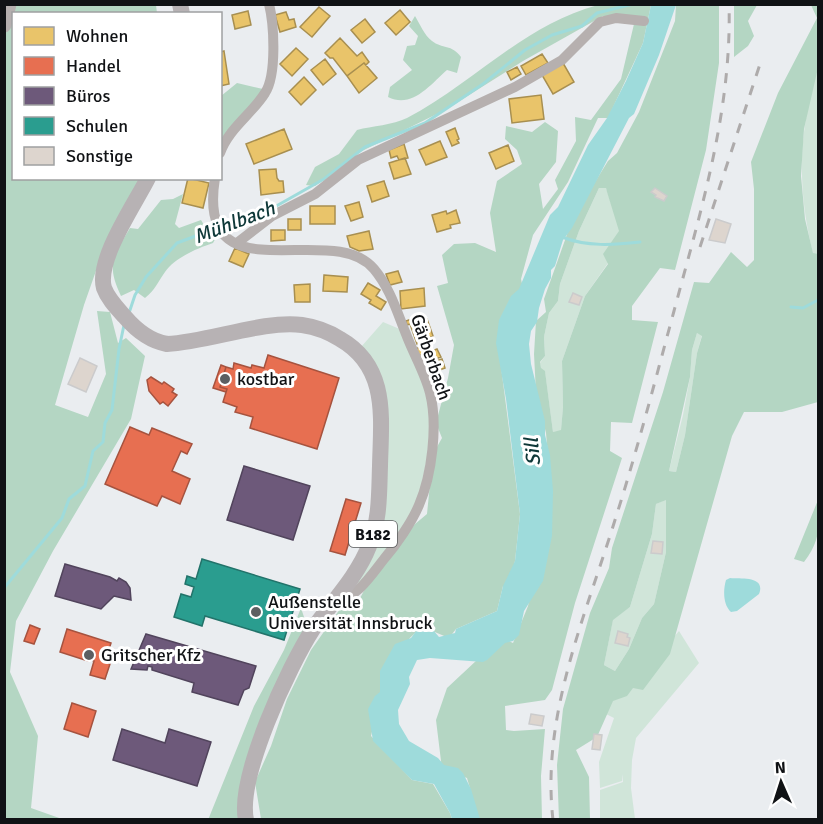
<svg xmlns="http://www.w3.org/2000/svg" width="823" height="824" viewBox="0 0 823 824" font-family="Signika,sans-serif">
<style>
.green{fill:#d0e5d9}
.forest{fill:#b4d6c3;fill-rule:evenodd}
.water{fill:#9edbdb}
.homes{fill:#e9c46a;stroke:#a88f50;stroke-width:1.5}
.shops{fill:#e76f51;stroke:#a6533f;stroke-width:1.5}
.offices{fill:#6d597a;stroke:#51445c;stroke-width:1.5}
.schools{fill:#2a9d8f;stroke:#22736a;stroke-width:1.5}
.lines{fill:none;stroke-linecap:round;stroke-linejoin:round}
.stream{stroke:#9edbdb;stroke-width:3}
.building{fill:#ddd5ce;stroke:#cbcbcc;stroke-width:1.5}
.street{stroke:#b6b0af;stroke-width:10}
.secondary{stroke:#b5afaf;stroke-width:15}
.primary{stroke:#b7b2b4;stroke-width:16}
.rail{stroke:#aeabab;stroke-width:3;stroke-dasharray:10 10;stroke-linecap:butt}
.poi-dot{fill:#5c5f62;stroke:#fff;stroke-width:2}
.labels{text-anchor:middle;stroke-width:6;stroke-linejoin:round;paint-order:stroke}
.shield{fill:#fff;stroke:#58595b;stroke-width:1.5}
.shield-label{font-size:16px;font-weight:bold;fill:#101215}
.street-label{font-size:18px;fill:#101215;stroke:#fff}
.poi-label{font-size:18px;fill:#101215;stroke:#fff;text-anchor:start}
.water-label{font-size:20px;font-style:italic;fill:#0e3838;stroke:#fff}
</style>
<rect width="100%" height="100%" fill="#eaedf0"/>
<!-- green -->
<path class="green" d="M818,68V254H813C797,187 798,134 818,68Z
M599,188H606L620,231L604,254L608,263L585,296L562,361L563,407L561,431L553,432L545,372L541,369L540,363L545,356L544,337L549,313L558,301L560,284L579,231Z
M383,322L402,330L427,390L431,438L419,498L397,538L352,592L359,577L386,443L361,347Z
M697,333L702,335L697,353L685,435L676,472L669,471L683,415L690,377L692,350Z
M667,499L666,552L654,604L642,618L629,649L615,671L604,665L613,619L630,607L652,534L656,504Z
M679,631L699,663L636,738L632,760L631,788L635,819H600V790L623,782L622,774V781L600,788L599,762L614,718L604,713L620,678L651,664Z"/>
<!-- forest -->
<path class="forest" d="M5,5H156L157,13L14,14V178L141,179L104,248L84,305L55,405L88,417L106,374L97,311L110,312L118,343L126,338L145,356L131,419L53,551L16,621L10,672L38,736L31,808L62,819L5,820Z
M598,5H651L643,43L608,118H598L568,182L533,235L521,279L525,298L500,359L520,514L515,561L509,586H503L497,611L456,629L449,638L423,627C387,651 381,697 371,736L412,780L433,784L450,813L452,819H261L255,782L271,746L287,699L311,650L340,609L359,600L366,587L415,524L427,514L433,454L442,438L436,423L448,378L454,345L437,286L448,283L442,255L454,244L475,243L496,252L490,213L497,181L522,164L517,150L505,139L506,126L532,132L545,122L558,131L556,162L539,184L543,209L558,189L555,180L576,141L575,117L591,120L621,79L634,24L603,16L523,61L447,109L360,152L315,186L306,185L315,167L339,154L357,130C372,126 393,125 407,118C473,84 523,25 598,5Z
M676,5H719V63L706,150L675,270L660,268L632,306V320L658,322L632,423L611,422L610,451L622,458L575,603L552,690L545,700L505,706L506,730L514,731L545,729L541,776L542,819H479L467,778L442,769L436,720L447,688L477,660L506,640L513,643L528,606L537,566L549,550L551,491L546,433L536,393L534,354L536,321L546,312L544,299L570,226L582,203L608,161L617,153L639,112L675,21ZM599,188H606L607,192L619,231L603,254L608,264L585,296L562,361L563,407L561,430L553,432L545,371L541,368L540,362L545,356L544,337L549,313L558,301L560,284L579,231Z
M734,5H757L748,21L754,36L748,46L734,57Z
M811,5H818V68L804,129L801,176L805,219L813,253L818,254V402L782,412H744L732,436L670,654L643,690L633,688L627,696L613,701L597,737L576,750L589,777L590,819L559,820L557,765L563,709L590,613L609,568L612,548L663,392L694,282L709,283L731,252L747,267L754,260V189L751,162L778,93L817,18ZM697,333L702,336L697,353L685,435L676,472L669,471L690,377L692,350ZM666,500V552L654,604L642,618L629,649L615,671L604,665L613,620L630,607L652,534L656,504Z
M415,16C420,24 424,35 432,41C442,49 452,44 461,57L457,73L447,70C430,85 412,109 388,97L390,87L412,70L403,60L407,46L415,45L418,36L409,26Z
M237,83L263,89L221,144V96Z
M183,194L175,224L179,228L201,220L204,225L213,222L218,234L213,243C198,248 174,258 165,272C157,283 156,289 145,298L134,290L121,296C106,264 113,257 130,228L138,229L161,200L173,199Z
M818,500C819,526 821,540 804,562L794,559Z
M301,608L307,626L239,819L208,820L254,706L284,650Z"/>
<!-- water -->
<path class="water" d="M651,5H676L659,55L634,114L629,118L572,228L563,240L555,266L551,270V278L545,289L539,308L537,322L531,331L529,344L531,364L545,421V435L550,455L553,491L552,536L543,581L524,611L519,635L513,641L505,643L487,660L483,662L430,658L417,660L409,677L410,684L398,710L399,724L409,741L438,758L444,765L458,768L463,773L471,789L480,819H452L450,813L434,784L412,780L373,741L368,709L375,696L380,692V671L395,644L411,638L417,630L425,627L433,630L439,637L455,633L456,629L497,611L503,586L515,561L520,514L506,399L496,343L499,320L511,296L519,289L550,215L558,207L588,145L607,118L626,81L643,43Z
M730,578C742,579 766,576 759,594L737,611L731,612C723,605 723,590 726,580Z"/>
<!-- homes -->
<path class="homes" d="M319,7L330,16L312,37L300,27Z
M400,10L410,22L396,35L385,23Z
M248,11L251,25L235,29L232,15Z
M286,12L289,20L294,19L296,27L280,32L275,15Z
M365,19L375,32L362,43L351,30Z
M340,38L357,56L362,52L369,62L366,65L364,63L347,76L333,58H330L325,53Z
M296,48L308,59L292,76L280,64Z
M224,51L229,84L220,86V52Z
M542,54L548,63L526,75L521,66Z
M325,59L336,74L323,85L311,70Z
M364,63L377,78L359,93L347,76Z
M563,63L574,82L553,94L542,75Z
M517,67L521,74L511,80L507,72Z
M304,77L316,90L301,105L289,92Z
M541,95L544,119L512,123L509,99Z
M455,128L459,139L457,140L459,143L452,146L446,132Z
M284,129L292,149L254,164L246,144Z
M440,141L447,157L426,165L419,150Z
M404,144L408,158L399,160L397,156L391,158L389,150Z
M508,145L514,161L496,169L489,153Z
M405,158L411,174L394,179L389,163Z
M276,169L277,178L279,181H283L284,192L261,195L259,170Z
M188,178L209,183L203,208L182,203Z
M384,181L389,196L372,202L367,186Z
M359,202L363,217L351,221L345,206Z
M310,206H335V224H310Z
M456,210L460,223L450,225L451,228L437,232L432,215L446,211L447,214Z
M288,219H301V230H288Z
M271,230H285V240L271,241Z
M369,231L373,249L359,251L350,247L347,236Z
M235,248L249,254L243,267L229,261Z
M398,271L402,282L390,285L386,274Z
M324,275L348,277L347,292L323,291Z
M368,283L380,290L376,296L386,302L381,310L369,303L371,300L361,294Z
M310,284V302H295L294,285Z
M424,288L425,306L401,309L400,291Z
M420,316L421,321L427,319L433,336L417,344L410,324L407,325L406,321Z
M424,346L427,353L437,349L441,357L426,362L423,354L418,356L415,349Z
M442,359L445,368L431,373L428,364Z
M439,372L444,385L436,388L431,375Z"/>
<!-- shops -->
<path class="shops" d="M268,355L339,378L317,449L250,428L253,417L235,412L237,407L223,402L227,389L220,387L226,367L233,369L234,363L251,368L252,365L264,368Z
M221,365L226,367L220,387L227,389L226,392L213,388Z
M151,377L162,384L164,382L174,389L172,392L177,395L168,406L163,402L160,404L149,391L147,380Z
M130,427L149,435L152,428L192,444L187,454L181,451L172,471L190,479L180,504L162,496L157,506L105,484Z
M346,499L361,503L345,555L330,551Z
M30,625L40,629L34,644L24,641Z
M67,629L111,643L105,662L110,664L105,679L90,675L94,661L88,659V661L60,652Z
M72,703L96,711L88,737L64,729Z"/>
<!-- offices -->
<path class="offices" d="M244,466L310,486L293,540L227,520Z
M65,564L110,577L117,581L119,578L126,582L130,588L131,600L114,596L101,609L55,596Z
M146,634L256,666L249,688L244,690L238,705L192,692L194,683L152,670V667L148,666L147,670L131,669Z
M122,729L165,743L169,729L211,742L197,786L113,760Z"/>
<!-- schools -->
<path class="schools" d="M202,559L300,589L284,640L205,616L202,626L174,617L181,594L191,597L194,587L185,584L187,576L196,579Z"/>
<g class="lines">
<!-- stream -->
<path class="stream" d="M223,226L271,209L324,179L365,147L425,123L483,84L525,50L552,35L582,26L597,13L633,4
M562,237C587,247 614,245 640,242
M791,307L803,308L818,300
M129,313L135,295L146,277L177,243L217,228
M4,588L62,518L69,499L85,486L93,451L103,442L105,423L112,410L119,349L124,325"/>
</g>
<!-- building -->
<path class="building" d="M655,188L667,196L664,201L655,197L656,195L651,192Z
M716,219L731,224L725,243L709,240Z
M573,293L582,297L579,305L569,302Z
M80,358L97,366L86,392L68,384Z
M653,541L663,542L662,554L651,553Z
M618,631L628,634L627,637L630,638L628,646L615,643Z
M531,714L544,716L542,726L529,724Z
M594,734L602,735L600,750L592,749Z"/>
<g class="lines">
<!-- street -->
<path class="street" d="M220,153C229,128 252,114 265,93C277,75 274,24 269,4
M215,178C195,300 332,218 374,269C390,288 397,312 406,334C413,353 425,373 430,393C438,425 432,475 419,505C412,522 396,545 384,559C369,578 359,595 335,603
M237,243L272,216L315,194L358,160L515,87L562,60L600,22L616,18L644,21"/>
<!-- secondary -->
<path class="secondary" d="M4,25L9,4"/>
<!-- primary -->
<path class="primary" d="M180,4L182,14
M148,178C135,204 96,260 104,288C108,299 117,308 125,317C137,331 150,341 167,344C209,342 263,320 302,325C316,327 329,332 340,339C389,367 381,418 380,466C379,493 380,521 369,546C357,577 332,602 313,629C289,666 237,777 246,820"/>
<!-- rail -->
<path class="rail" d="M700,247L761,61
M553,820C541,716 585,617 615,520C637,451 655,381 674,311C701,210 732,110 729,4"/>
</g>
<!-- markers -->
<g class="poi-dot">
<circle cx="225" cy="379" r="6"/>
<circle cx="256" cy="612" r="6"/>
<circle cx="89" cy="655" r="6"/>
</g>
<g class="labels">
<!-- shield labels -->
<rect class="shield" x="349" y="521" width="48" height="26" rx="4.5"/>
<g class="shield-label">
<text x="373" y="540">B182</text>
</g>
<!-- street labels -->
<g class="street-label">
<text transform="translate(431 357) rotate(71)" y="6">Gärberbach</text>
</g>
<!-- poi labels -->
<g class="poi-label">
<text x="237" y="385">kostbar</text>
<text x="268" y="608">Außenstelle<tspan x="268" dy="21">Universität Innsbruck</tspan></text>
<text x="101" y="661">Gritscher Kfz</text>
</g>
<!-- water labels -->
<g class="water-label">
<text transform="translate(234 222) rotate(-21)" y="7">Mühlbach</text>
<text transform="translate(532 452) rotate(-95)" y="7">Sill</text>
</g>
</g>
<!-- border -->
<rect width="823" height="824" fill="none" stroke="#101215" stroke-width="12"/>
<!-- legend -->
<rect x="12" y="12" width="210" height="168" fill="#ffffff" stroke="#9fa0a1" stroke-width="1.5"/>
<rect x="24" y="27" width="30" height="18" fill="#e9c46a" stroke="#9fa0a1" stroke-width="1.5"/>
<text x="66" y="42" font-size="18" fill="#101215">Wohnen</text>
<rect x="24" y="57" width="30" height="18" fill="#e76f51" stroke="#9fa0a1" stroke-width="1.5"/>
<text x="66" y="72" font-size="18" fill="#101215">Handel</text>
<rect x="24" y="87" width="30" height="18" fill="#6d597a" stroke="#9fa0a1" stroke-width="1.5"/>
<text x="66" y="102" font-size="18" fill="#101215">Büros</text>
<rect x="24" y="117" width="30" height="18" fill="#2a9d8f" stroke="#9fa0a1" stroke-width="1.5"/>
<text x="66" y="132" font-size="18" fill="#101215">Schulen</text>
<rect x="24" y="147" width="30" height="18" fill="#ddd5ce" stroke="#9fa0a1" stroke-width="1.5"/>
<text x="66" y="162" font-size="18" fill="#101215">Sonstige</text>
<!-- north arrow -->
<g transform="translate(781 782) rotate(357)" stroke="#ffffff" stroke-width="4.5" paint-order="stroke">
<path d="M0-4.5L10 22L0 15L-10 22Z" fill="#101215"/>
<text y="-9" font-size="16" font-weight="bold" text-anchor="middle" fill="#101215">N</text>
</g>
</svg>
